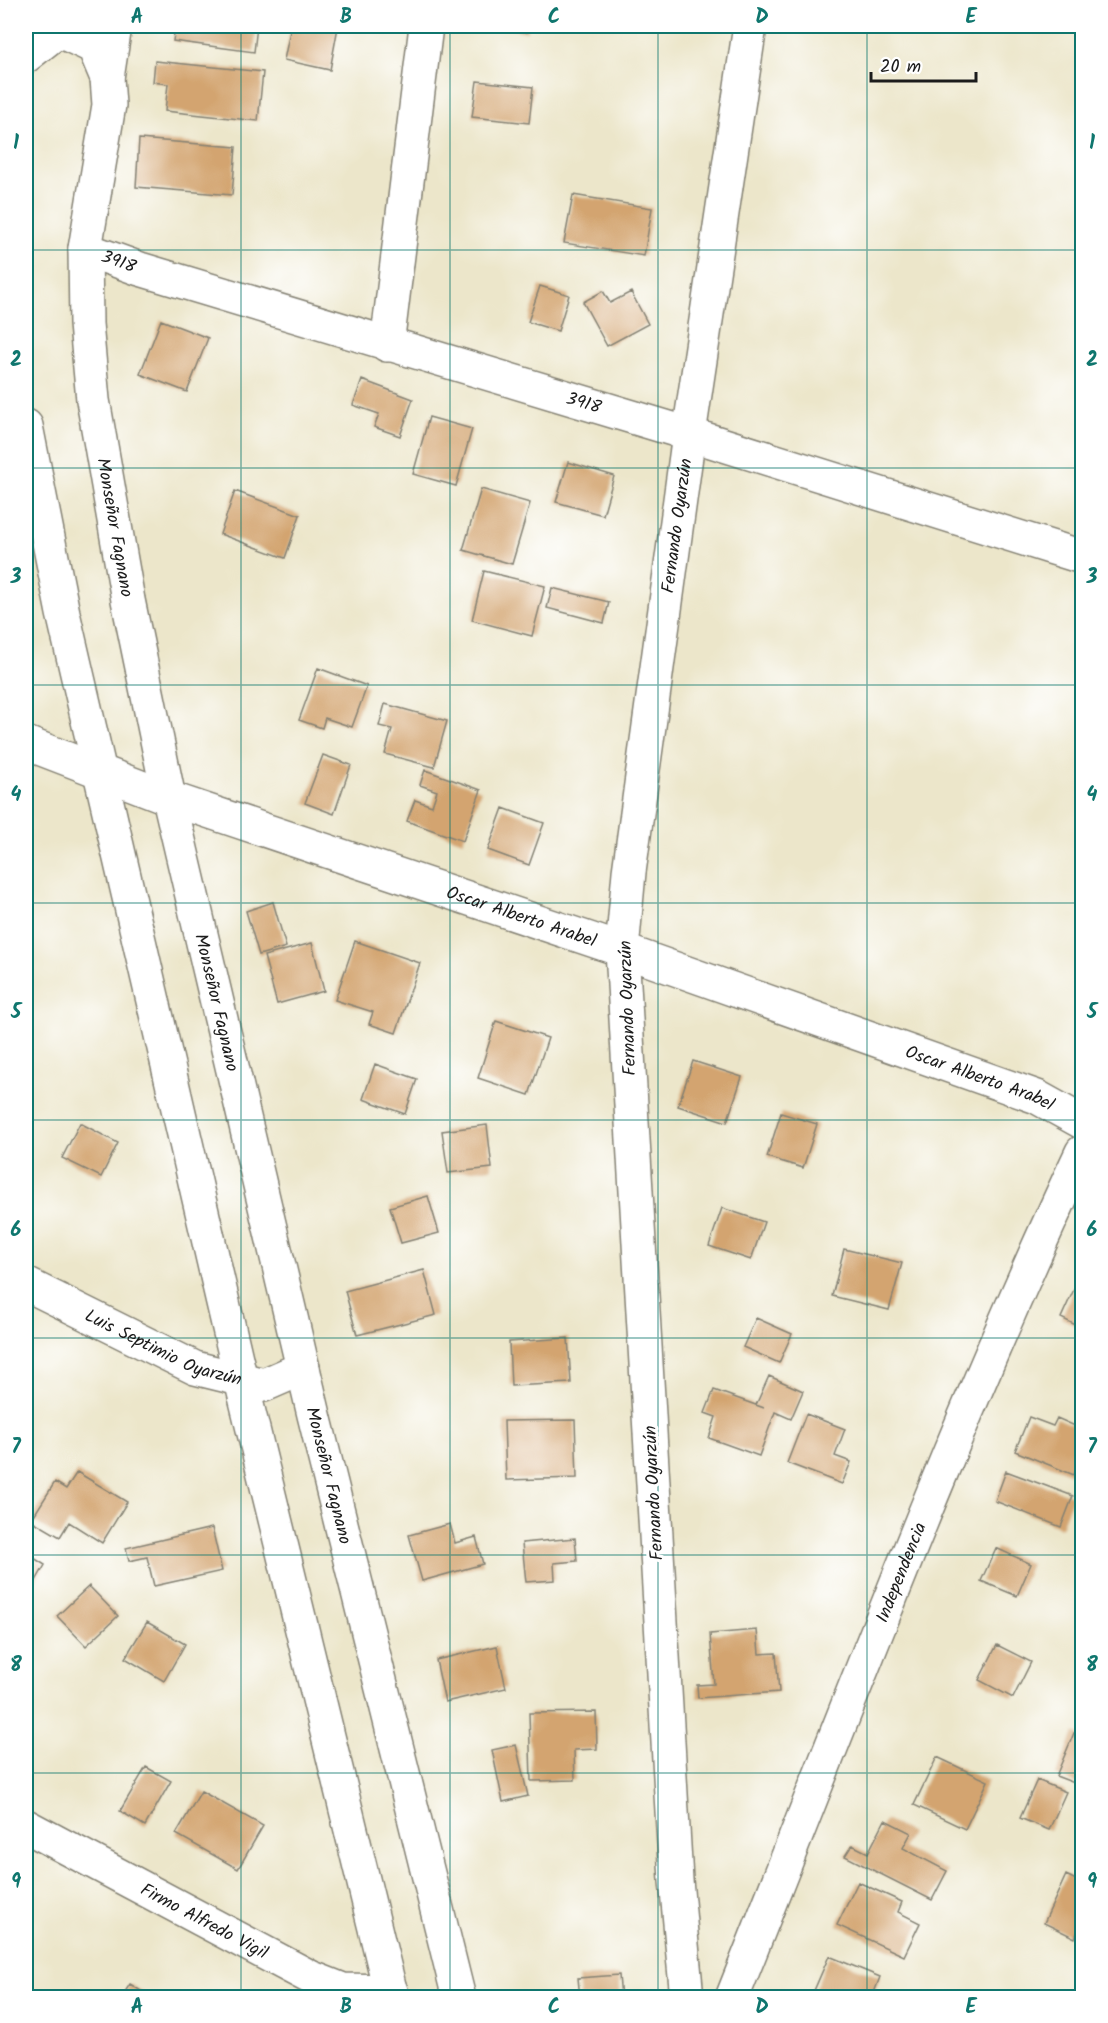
<svg xmlns="http://www.w3.org/2000/svg" width="1108" height="2023" viewBox="0 0 1108 2023" font-family="Kalam,sans-serif">
<style>
.building{fill:#d3a470}
.lines{fill:none;stroke-linecap:round;stroke-linejoin:round}
.minor-casing{stroke:#848173;stroke-width:36}
.tertiary-casing{stroke:#848173;stroke-width:36}
.minor{stroke:#fff;stroke-width:33}
.tertiary{stroke:#fff;stroke-width:33}
.grid{fill:none;stroke:#0f766e;stroke-width:1.5;stroke-opacity:0.55}
.labels{text-anchor:middle;stroke-width:6;stroke-linejoin:round;paint-order:stroke}
.street-label{font-size:18px;fill:#1c1c1c;stroke:#fff}
.neatline{fill:none;stroke:#0f766e;stroke-width:2}
.grid-label{font-size:20px;text-anchor:middle;font-weight:bold;fill:#0f766e}
</style>
<rect width="100%" height="100%" fill="#fff"/>
<filter id="ink" filterUnits="userSpaceOnUse"><feTurbulence type="fractalNoise" baseFrequency=".0167" numOctaves="2"/><feDisplacementMap in="SourceGraphic" scale="12" xChannelSelector="R" yChannelSelector="G"/><feConvolveMatrix kernelMatrix="1 2 1 2 8 2 1 2 1" color-interpolation-filters="sRGB"/></filter>
<filter id="wash" filterUnits="userSpaceOnUse"><feTurbulence type="fractalNoise" baseFrequency=".008" numOctaves="4" result="noise"/><feDisplacementMap in="SourceGraphic" scale="24" xChannelSelector="R" yChannelSelector="G"/><feGaussianBlur stdDeviation="1.35" result="paint"/><feColorMatrix in="noise" values="0 0 0 0 0 0 0 0 0 0 0 0 0 0 0 0 0 1.4 0 .05"/><feComposite in="paint" operator="in"/></filter>
<g filter="url(#wash)">
<rect width="100%" height="100%" fill="#ece6ca"/>
<g id="blocks">
<!-- building -->
<path class="building" d="M175,26H257L254,52L173,41Z
M291,26L338,27L330,70L284,60Z
M493,26H528L527,32Z
M155,61L263,72L258,121L165,111L168,84L153,82Z
M477,81L533,87L529,123L472,117Z
M139,139L236,147L232,195L136,187Z
M573,195L652,208L644,256L564,243Z
M540,286L569,295L558,331L528,322Z
M603,291L610,303L631,292L648,324L607,346L583,302Z
M161,320L208,338L187,392L140,374Z
M362,380L413,399L400,436L374,427L379,414L353,405Z
M429,417L472,429L456,486L413,474Z
M568,462L614,476L603,515L556,502Z
M481,489L530,503L512,564L463,550Z
M235,491L300,515L285,558L220,534Z
M484,571L545,586L532,636L472,620Z
M552,588L609,602L604,623L547,608Z
M318,668L367,686L352,727L325,718L322,728L299,720Z
M385,704L447,721L434,767L385,754L392,729L379,726Z
M323,755L351,765L334,814L305,803Z
M425,770L481,790L463,841L407,821L415,800L432,806L437,791L420,785Z
M503,808L544,823L529,865L488,850Z
M273,902L286,947L259,955L246,911Z
M355,941L420,963L396,1033L369,1024L373,1012L335,1000Z
M312,943L324,991L277,1004L264,956Z
M496,1021L548,1038L529,1095L478,1078Z
M693,1061L742,1077L727,1122L678,1106Z
M375,1064L417,1079L405,1114L363,1099Z
M781,1113L817,1124L803,1168L767,1157Z
M80,1123L118,1143L101,1177L62,1158Z
M487,1125L492,1168L448,1173L442,1131Z
M428,1196L439,1233L401,1243L390,1207Z
M722,1208L764,1222L751,1260L709,1246Z
M844,1249L902,1263L889,1310L832,1296Z
M424,1270L436,1315L357,1335L345,1291Z
M1081,1274L1082,1275V1328L1061,1318Z
M756,1318L792,1334L779,1363L743,1347Z
M568,1338L571,1383L511,1386L509,1342Z
M769,1376L803,1391L791,1419L775,1412L759,1456L709,1438L716,1417L705,1413L714,1390L764,1408L756,1405Z
M806,1414L845,1429L835,1456L851,1462L842,1484L787,1463Z
M1029,1417L1053,1426L1057,1418L1082,1429V1454L1074,1475L1015,1451Z
M575,1420L577,1478L506,1480L504,1421Z
M1006,1471L1073,1496L1061,1527L995,1501Z
M77,1472L127,1502L102,1543L69,1522L60,1537L31,1520L55,1482L66,1489Z
M450,1524L455,1543L476,1537L483,1564L422,1581L409,1535Z
M212,1528L222,1571L154,1586L147,1557L129,1561L126,1548Z
M575,1538L577,1561L554,1563L555,1580L526,1582L522,1543Z
M996,1548L1031,1564L1017,1596L981,1581Z
M26,1553L45,1565L26,1598Z
M89,1586L118,1616L86,1646L57,1616Z
M147,1622L185,1644L164,1681L125,1658Z
M757,1630L759,1654L776,1653L779,1692L698,1698L697,1685L714,1684L710,1634Z
M997,1645L1031,1662L1013,1698L979,1680Z
M497,1646L506,1688L445,1702L436,1660Z
M596,1712L597,1749L574,1750L575,1780L531,1781L529,1713Z
M1074,1733L1082,1736V1786L1056,1776Z
M516,1745L528,1796L503,1802L492,1750Z
M937,1757L988,1781L965,1829L914,1805Z
M146,1767L171,1781L145,1826L120,1811Z
M1037,1780L1066,1792L1049,1830L1020,1818Z
M201,1791L263,1826L238,1869L176,1834Z
M885,1820L911,1833L903,1848L947,1871L932,1900L845,1856L852,1845L868,1853Z
M1066,1875L1082,1883V1921L1075,1938L1044,1923Z
M858,1882L902,1902L898,1912L920,1923L904,1956L837,1925Z
M829,1956L880,1977L872,1998H823L813,1993Z
M619,1975L621,1998H580L578,1978Z
M130,1984L152,1998H121Z"/>
</g>
</g>
<g filter="url(#ink)">
<use href="#blocks" fill-opacity="0" stroke="#848173" stroke-width="1.5"/>
<g class="lines">
<!-- minor casing -->
<g class="minor-casing">
<g id="minor">
<path d="M26,56L64,26"/>
<path d="M107,78L115,26"/>
<path id="s1" d="M85,249L140,269L689,434L1082,557"/>
<path d="M387,345L426,26"/>
<path id="s2" d="M26,743L169,798L622,950L1037,1097L1082,1122"/>
<path id="s3" d="M26,1284L195,1368L264,1385L303,1368"/>
<path id="s4" d="M26,1826L310,1977L343,1990L391,1991"/>
<path id="s5" d="M687,1998L676,1880L622,950L629,872L689,434L750,26"/>
<path id="s6" d="M732,1998C845,1715 952,1428 1082,1152"/>
</g>
</g>
<!-- tertiary casing -->
<g class="tertiary-casing">
<g id="tertiary">
<path id="s7" d="M49,26L94,47L107,78L109,105L85,249L86,324L93,400L128,600L169,798L314,1415L459,1998"/>
<path d="M26,426L63,613L241,1380L392,1998"/>
</g>
</g>
<!-- minor -->
<use href="#minor" class="minor"/>
<!-- tertiary -->
<use href="#tertiary" class="tertiary"/>
</g>
</g>
<!-- grid -->
<path class="grid" d="M241,26V1998M450,26V1998M658,26V1998M867,26V1998M26,250H1082M26,468H1082M26,685H1082M26,903H1082M26,1120H1082M26,1338H1082M26,1555H1082M26,1773H1082"/>
<g class="labels">
<!-- street labels -->
<g class="street-label">
<text dy="6" stroke="none"><textPath href="#s1" startOffset="36">3918</textPath></text>
<text dy="6" stroke="none"><textPath href="#s1" startOffset="522">3918</textPath></text>
<text dy="6" stroke="none"><textPath href="#s5" startOffset="1478">Fernando Oyarzún</textPath></text>
<text dy="6" stroke="none"><textPath href="#s7" startOffset="537">Monseñor Fagnano</textPath></text>
<text dy="6" stroke="none"><textPath href="#s2" startOffset="525">Oscar Alberto Arabel</textPath></text>
<text dy="6" stroke="none"><textPath href="#s7" startOffset="1023">Monseñor Fagnano</textPath></text>
<text transform="translate(627 1008) rotate(-92)" y="6">Fernando Oyarzún</text>
<text dy="6" stroke="none"><textPath href="#s2" startOffset="1011">Oscar Alberto Arabel</textPath></text>
<text dy="6" stroke="none"><textPath href="#s3" startOffset="152">Luis Septimio Oyarzún</textPath></text>
<text dy="6" stroke="none"><textPath href="#s7" startOffset="1509">Monseñor Fagnano</textPath></text>
<text transform="translate(653 1493) rotate(-93)" y="6">Fernando Oyarzún</text>
<text dy="6" stroke="none"><textPath href="#s6" startOffset="458">Independencia</textPath></text>
<text dy="6" stroke="none"><textPath href="#s4" startOffset="202">Firmo Alfredo Vigil</textPath></text>
</g>
</g>
<!-- margin -->
<rect width="1108" height="2023" fill="none" stroke="#fff" stroke-width="66"/>
<!-- scale -->
<path d="M871 72v9h105v-9" fill="none" stroke="#1c1c1c" stroke-width="3"/>
<text x="880" y="72" font-size="18" fill="#1c1c1c" stroke="#ffffff" stroke-width="4.5" paint-order="stroke">20 m</text>
<rect x="33" y="33" width="1042" height="1957" class="neatline"/>
<g class="grid-label">
<text x="137" y="23">A</text>
<text x="346" y="23">B</text>
<text x="554" y="23">C</text>
<text x="762" y="23">D</text>
<text x="971" y="23">E</text>
<text x="16" y="149">1</text>
<text x="1092" y="149">1</text>
<text x="16" y="366">2</text>
<text x="1092" y="366">2</text>
<text x="16" y="583">3</text>
<text x="1092" y="583">3</text>
<text x="16" y="801">4</text>
<text x="1092" y="801">4</text>
<text x="16" y="1018">5</text>
<text x="1092" y="1018">5</text>
<text x="16" y="1236">6</text>
<text x="1092" y="1236">6</text>
<text x="16" y="1453">7</text>
<text x="1092" y="1453">7</text>
<text x="16" y="1671">8</text>
<text x="1092" y="1671">8</text>
<text x="16" y="1888">9</text>
<text x="1092" y="1888">9</text>
<text x="137" y="2013">A</text>
<text x="346" y="2013">B</text>
<text x="554" y="2013">C</text>
<text x="762" y="2013">D</text>
<text x="971" y="2013">E</text>
</g>
</svg>
